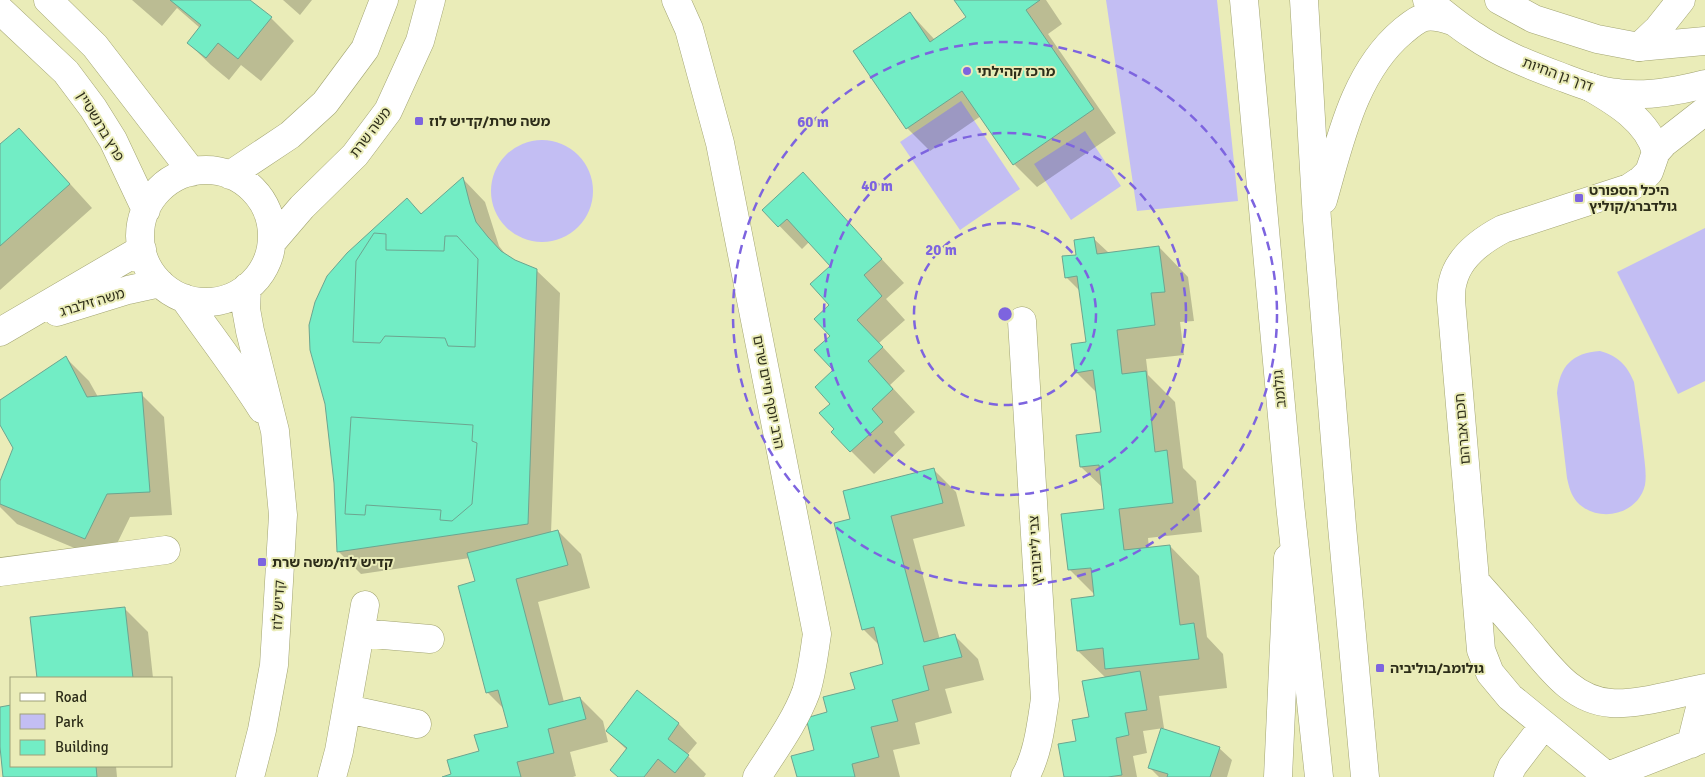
<svg xmlns="http://www.w3.org/2000/svg" width="1705" height="777" viewBox="0 0 1705 777" font-family="Signika,'Noto Sans Hebrew',sans-serif">
<style>
.green{fill:#c3bef3}
.shadow{fill:#0003}
.building{fill:#72edc5;stroke:#6ca590}
.lines{fill:none;stroke-linecap:round;stroke-linejoin:round}
.minor-casing{stroke:#a2a472;stroke-width:29}
.major-casing{stroke:#a2a472;stroke-width:29}
.minor{stroke:#fff;stroke-width:28}
.major{stroke:#fff;stroke-width:28}
.ring{fill:none;stroke:#7d64df;stroke-width:2.5;stroke-dasharray:9 6}
.poi-dot{fill:#7d64df;stroke:#eaecb8;stroke-width:2}
.labels{text-anchor:middle;stroke-width:4;stroke-linejoin:round;paint-order:stroke}
.poi-label{font-size:14px;font-weight:bold;fill:#2d2d19;stroke:#eaecb8;text-anchor:start}
.street-label{font-size:14px;fill:#2d2d19;stroke:#eaecb8}
.centre{fill:#7d64df;stroke:#eaecb8;stroke-width:2.5}
.ring-label{font-size:15px;text-anchor:middle;font-weight:bold;fill:#7d64df;stroke:#eaecb8;stroke-width:4;stroke-linejoin:round;paint-order:stroke}
</style>
<rect width="100%" height="100%" fill="#eaecb8"/>
<!-- green -->
<path class="green" d="M1106,0H1217L1238,201L1137,211Z
M961,101L1020,189L960,230L900,142Z
M1085,131L1121,186L1071,220L1034,164Z
M491 191a51 51 0 1 1 102 0a51 51 0 1 1-102 0Z
M1705,228V381L1678,394L1617,272Z
M1600,351C1618,356 1627,365 1634,382C1637,403 1640,425 1643,447C1644,459 1647,473 1645,485C1638,515 1598,524 1577,502C1571,495 1569,487 1567,478L1557,393C1560,366 1572,353 1600,351Z"/>
<!-- shadow -->
<path class="shadow" d="M132,0H248L271,18L294,41L261,81L241,65L229,80L211,65L188,43L200,28L177,8L162,26Z
M283,0H312L300,15Z
M956,0H1046L1062,24L1048,34L1116,133L1037,187L1014,164L981,116L930,151L907,128L910,13L935,40L968,17Z
M19,130L42,153L92,208L0,290V146Z
M803,174L904,283L886,299L905,320L879,343L905,371L890,385L915,412L894,432L905,445L874,474L851,451L835,429L832,404L835,370L832,336V267L809,242L802,249L764,210Z
M463,179L485,202L499,246L506,255L515,262L536,270L560,293L551,533L558,531L581,554L590,588L538,602L564,702L580,698L603,721L608,742L570,752L576,776L573,777H446L452,775L509,728L504,709L487,692L476,582L470,558L361,574L338,551L407,200L422,214Z
M1094,239L1109,253L1159,247L1188,277L1194,321L1180,322L1184,355L1146,359L1148,375L1175,402L1183,468L1196,481L1202,532L1148,538L1149,548L1170,546L1199,576L1207,637L1223,654L1227,688L1159,696L1164,728L1143,731L1147,753L1133,756L1137,777H1065L1077,742L1090,718L1106,678L1078,651L1097,597L1069,569L1105,510L1103,488L1081,467L1102,433L1097,393L1076,372L1087,343L1080,291L1066,277L1078,256Z
M66,358L89,381L98,397L141,394L164,417L172,515L130,517L108,562L17,524L0,507V485L14,448L0,423V402Z
M933,469L956,492L965,526L913,539L940,640L955,636L978,659L984,680L945,689L952,713L915,723L920,744L893,750L900,777H798L815,751L829,713L885,665L880,646L863,629L852,520Z
M125,609L148,632L153,678H38L32,619Z
M637,692L679,724L697,743L687,755L706,774L704,777H618L611,770L627,750L607,731Z
M11,707V766H116L117,777H5L0,736V708Z
M1219,748L1232,760L1227,777H1159L1150,768Z"/>
<!-- building -->
<path class="building" d="M170,0H250L272,17L238,59L218,43L206,58L187,43L201,25Z
M954,0H1040L1026,10L1094,109L1013,165L962,91L906,129L853,51L910,12L930,42L966,17Z
M19,128L70,184L0,246V144Z
M803,172L882,259L864,275L882,296L857,320L883,347L868,361L893,389L872,409L883,422L850,452L831,432L834,429L819,413L830,404L815,387L833,370L814,350L830,336L814,319L829,305L810,284L830,266L787,219L778,227L762,210Z
M463,177L470,204L476,222L488,237L501,251L515,260L537,269L528,524L337,552L334,483L325,404L310,350L309,325L315,302L327,276L347,253L407,198L421,214Z
M374,233L386,234V250L444,251L445,236H457L478,259L475,347L448,346L445,338L385,336L380,343L353,342L356,261Z
M1094,237L1097,254L1159,246L1165,292L1151,293L1155,325L1117,330L1122,374L1146,371L1155,452L1167,450L1173,503L1119,509L1124,550L1170,545L1180,625L1194,623L1199,659L1105,669L1103,648L1077,651L1071,599L1094,596L1091,568L1068,570L1061,514L1104,509L1099,465L1080,467L1076,435L1101,432L1093,370L1075,373L1071,344L1086,342L1077,276L1065,278L1062,256L1076,255L1074,240Z
M66,356L87,397L142,392L150,492L107,494L85,539L0,504V481L13,448L0,425V400Z
M351,417L473,425L472,441L477,443L472,504L452,521L440,520L441,510L366,505L365,515L345,514Z
M934,468L943,503L891,516L924,642L955,634L962,657L923,666L929,690L892,700L898,721L871,727L879,757L852,764L855,777H797L791,756L814,750L806,718L827,712L823,697L855,689L850,673L883,664L874,627L862,630L834,523L850,519L843,491Z
M558,530L568,565L516,579L549,705L580,697L586,719L548,729L554,753L517,762L521,777H442L451,774L447,760L479,751L474,735L508,727L498,690L486,693L458,586L475,581L467,553Z
M125,607L133,678H37L30,617Z
M1140,671L1147,710L1125,713L1129,735L1116,738L1122,775L1108,777H1064L1058,744L1076,741L1072,720L1089,717L1082,681Z
M637,690L679,723L668,739L689,755L675,773L658,759L644,777H618L610,770L627,748L606,731Z
M11,705V766H96L97,777H3L0,747V707Z
M1161,728L1220,747L1210,777H1167L1168,774L1148,768Z"/>
<g class="lines">
<!-- minor casing -->
<g class="minor-casing">
<path id="minor" d="M48,0L95,46L192,172
M676,0L689,29L720,143L817,634C814,653 812,673 806,692C795,722 774,750 757,777
M0,10L66,72L93,108L113,140L146,210
M1639,47L1658,29L1681,0
M1590,87C1616,102 1648,121 1656,152
M140 236a66 66 0 1 1 132 0a66 66 0 1 1-132 0Z
M230,175L290,135L325,103L365,49L384,0
M272,242L302,207L355,155L388,111L420,41L431,0
M247,287L246,309L250,331L275,431L283,515L274,665L262,730L250,777
M184,298C210,335 238,371 262,409
M57,312L128,290L160,283
M1022,321L1045,699C1041,725 1038,754 1025,777
M0,332L142,249
M0,572L166,550
M1475,581C1492,600 1509,619 1525,638C1549,666 1571,700 1611,703C1639,705 1677,693 1705,688
M360,633L430,639
M347,709L417,724
M1691,744L1699,712L1705,702
M1607,776L1510,697L1490,673L1481,650L1451,300C1451,294 1451,287 1453,281C1459,256 1482,240 1503,229L1629,188L1641,180L1649,172L1656,152L1664,143L1705,111
M332,777L339,751L365,605
M1278,777L1288,558
M1508,777L1512,767L1544,725
M1605,777L1705,738"/>
</g>
<!-- major casing -->
<g class="major-casing">
<path id="major" d="M1244,0L1290,504L1319,777
M1304,0L1317,220L1342,526L1365,777
M1427,0C1442,12 1457,25 1473,35C1499,53 1529,65 1559,76C1578,83 1597,91 1618,93C1646,97 1678,91 1705,84
M1499,0L1534,19L1597,39L1639,47L1705,41
M1323,200C1340,141 1354,72 1403,31C1409,26 1417,19 1425,17C1435,15 1443,18 1452,21"/>
</g>
<!-- minor -->
<use href="#minor" class="minor"/>
<!-- major -->
<use href="#major" class="major"/>
</g>
<!-- distance rings -->
<g class="ring">
<circle cx="1005" cy="314" r="91"/>
<circle cx="1005" cy="314" r="181"/>
<circle cx="1005" cy="314" r="272"/>
</g>
<!-- markers -->
<g class="poi-dot">
<circle cx="967" cy="71" r="5"/>
<rect x="414" y="116" width="10" height="10" rx="2.5"/>
<rect x="1574" y="193" width="10" height="10" rx="2.5"/>
<rect x="257" y="557" width="10" height="10" rx="2.5"/>
<rect x="1375" y="663" width="10" height="10" rx="2.5"/>
</g>
<g class="labels">
<!-- poi labels -->
<g class="poi-label">
<text x="977" y="76">מרכז קהילתי</text>
<text x="429" y="126">משה שרת/קדיש לוז</text>
<text x="1589" y="195">היכל הספורט<tspan x="1589" dy="16">גולדברג/קוליץ</tspan></text>
<text x="272" y="567">קדיש לוז/משה שרת</text>
<text x="1390" y="673">גולומב/בוליביה</text>
</g>
<!-- street labels -->
<g class="street-label">
<text transform="translate(1558 74) rotate(20)" y="5">דרך גן החיות</text>
<text transform="translate(101 126) rotate(59)" y="5">פרץ ברנשטיין</text>
<text transform="translate(370 132) rotate(-53)" y="5">משה שרת</text>
<text transform="translate(92 302) rotate(-17)" y="5">משה זילברג</text>
<text transform="translate(1279 389) rotate(-95)" y="5">גולומב</text>
<text transform="translate(769 392) rotate(79)" y="5">הרב יוסף חיים שרים</text>
<text transform="translate(1462 429) rotate(-95)" y="5">חכם אברהם</text>
<text transform="translate(1035 550) rotate(-93)" y="5">צבי לייבוביץ</text>
<text transform="translate(278 605) rotate(-87)" y="5">קדיש לוז</text>
</g>
</g>
<circle cx="1005" cy="314" r="8" class="centre"/>
<g class="ring-label">
<text x="813" y="127">60 m</text>
<text x="877" y="191">40 m</text>
<text x="941" y="255">20 m</text>
</g>
<!-- legend -->
<rect x="10" y="677" width="162" height="90" fill="#eaecb8" stroke="#9ea078"/>
<rect x="20" y="693" width="25" height="8" fill="#ffffff" stroke="#9ea078"/>
<text x="55" y="702" font-size="15" fill="#2d2d19">Road</text>
<rect x="20" y="714" width="25" height="15" fill="#c3bef3" stroke="#9ea078"/>
<text x="55" y="727" font-size="15" fill="#2d2d19">Park</text>
<rect x="20" y="740" width="25" height="15" fill="#72edc5" stroke="#9ea078"/>
<text x="55" y="752" font-size="15" fill="#2d2d19">Building</text>
</svg>
